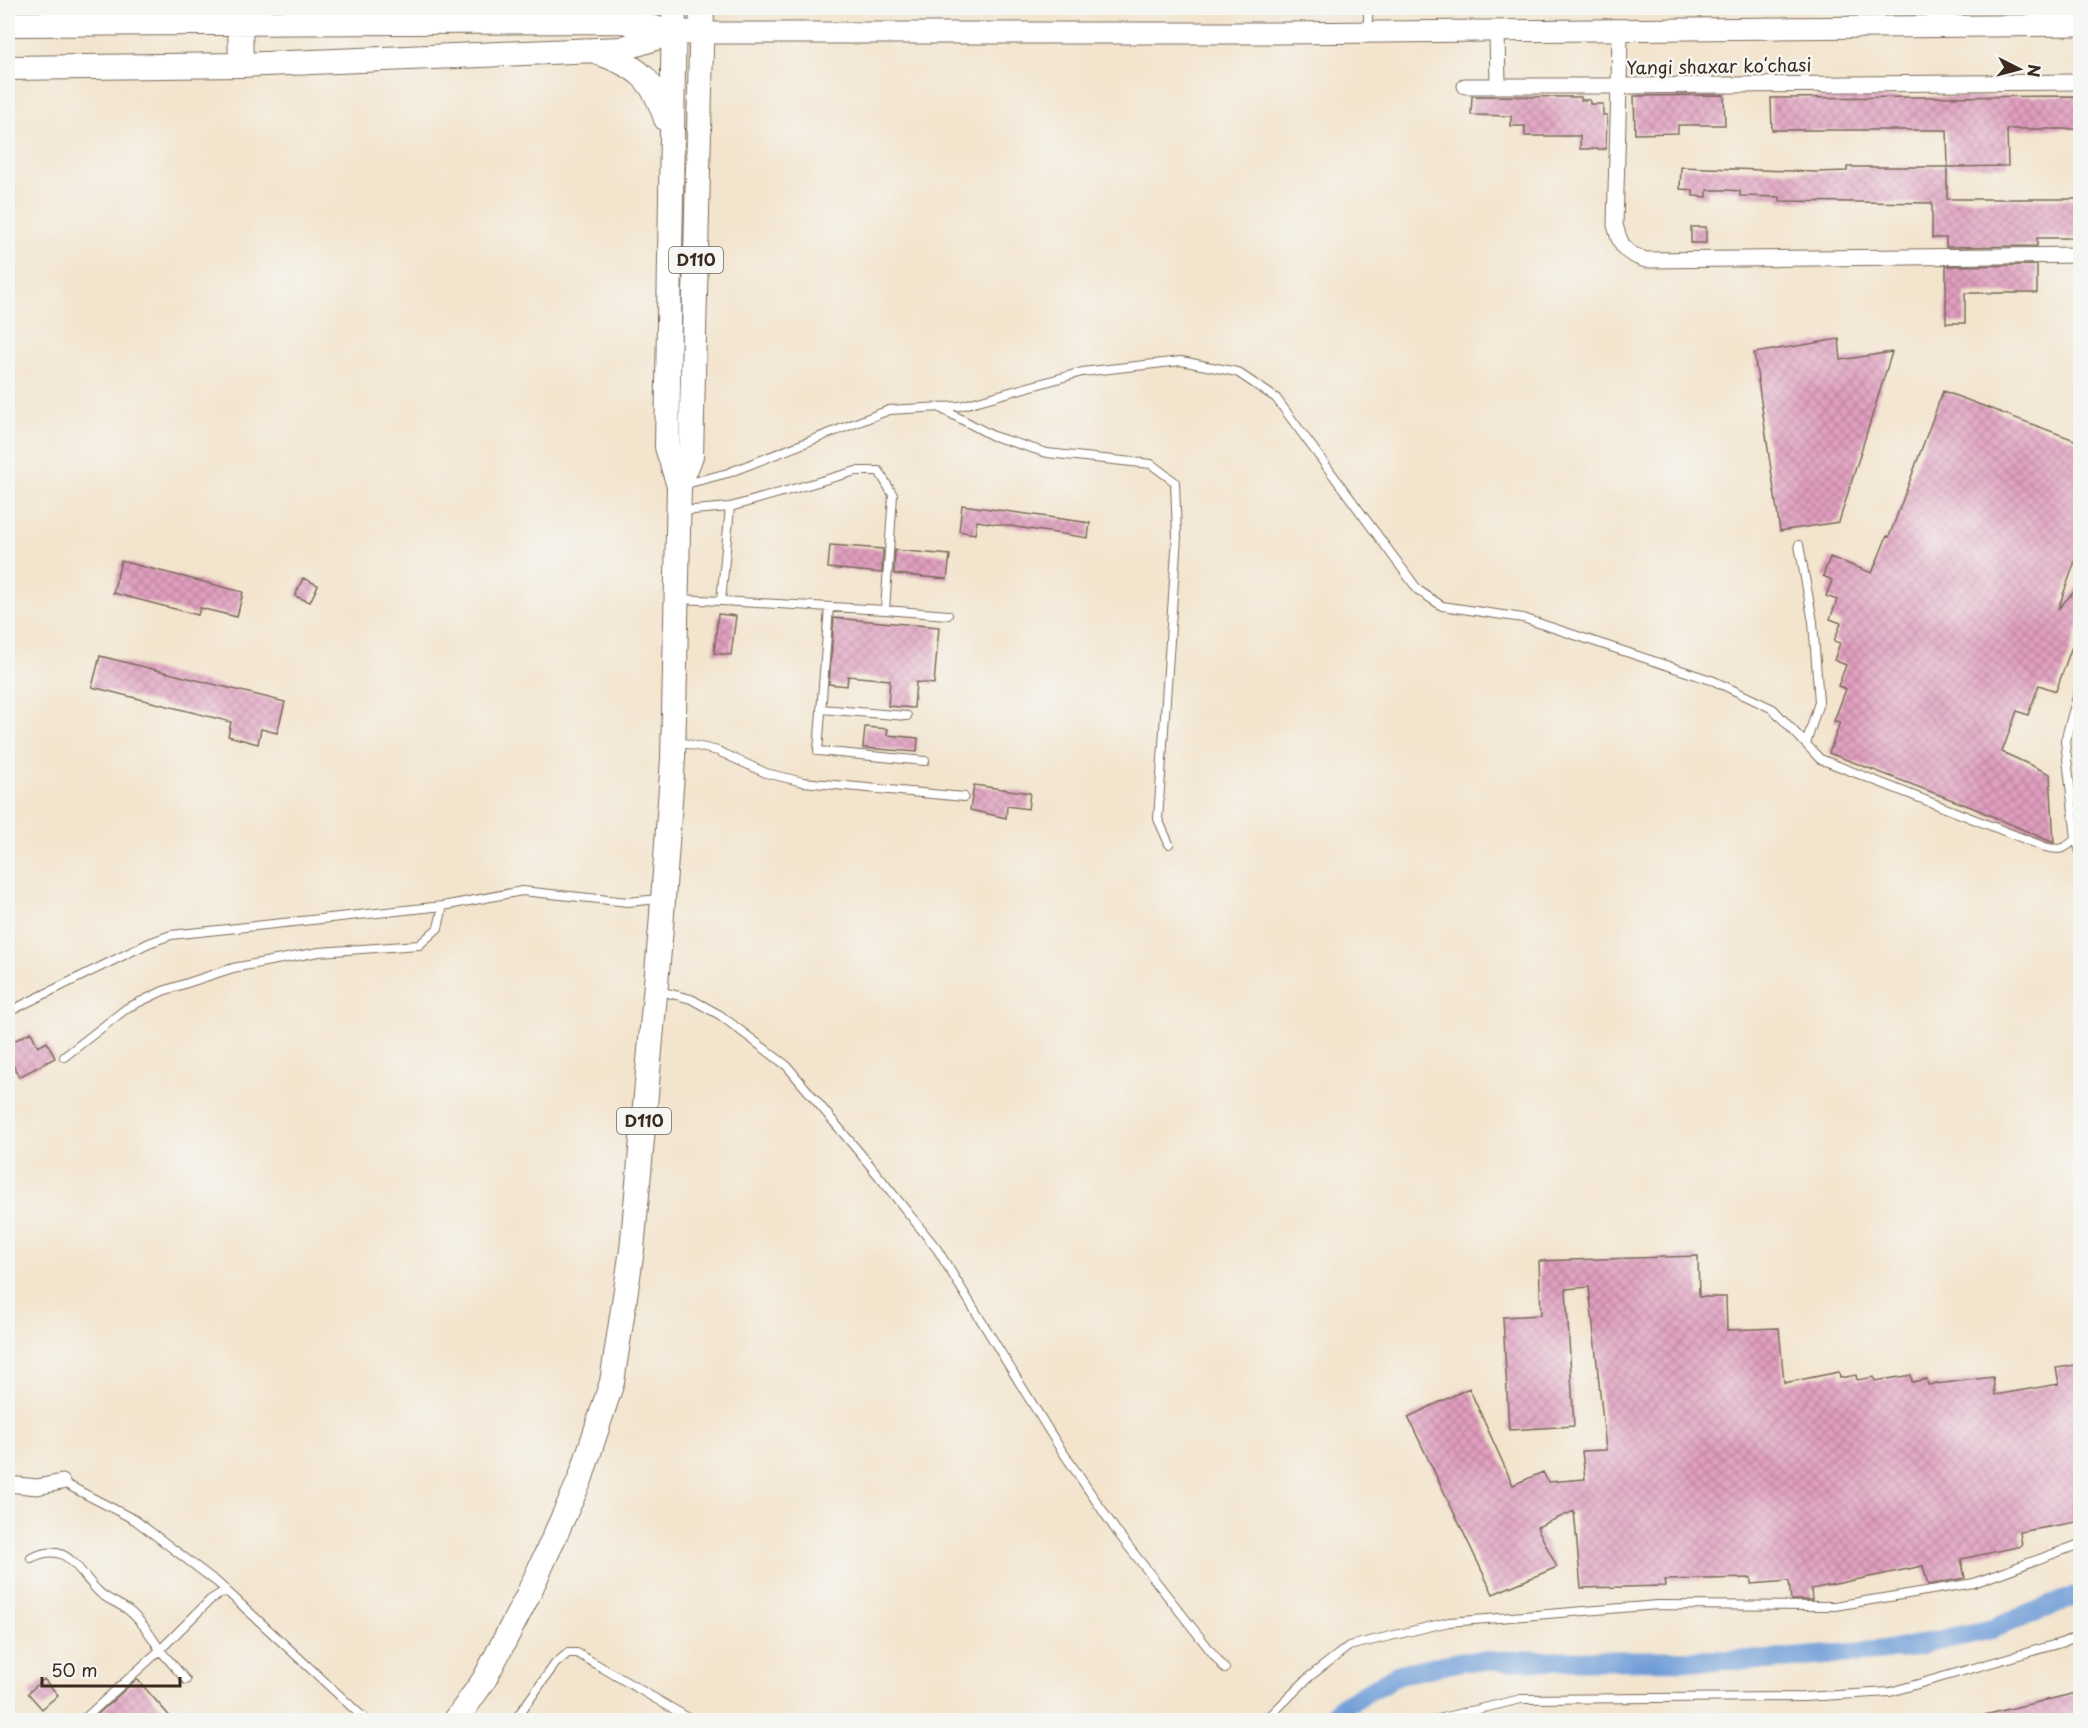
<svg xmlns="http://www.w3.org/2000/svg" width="2088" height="1728" viewBox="0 0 2088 1728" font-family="'Playpen Sans',sans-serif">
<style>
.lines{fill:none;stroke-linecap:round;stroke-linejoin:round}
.canal{stroke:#6f9dd7;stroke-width:20}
.building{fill:url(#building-cross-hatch)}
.lane-casing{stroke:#7b6b5b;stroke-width:10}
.street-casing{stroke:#7b6b5b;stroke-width:17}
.secondary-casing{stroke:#7b6b5b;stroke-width:23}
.primary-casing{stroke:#7b6b5b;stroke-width:26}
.lane{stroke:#fff;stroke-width:8}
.street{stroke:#fff;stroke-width:15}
.secondary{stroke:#fff;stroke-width:21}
.primary{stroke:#fff;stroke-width:24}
.labels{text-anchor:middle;stroke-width:5;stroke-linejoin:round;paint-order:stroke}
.shield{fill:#f6f6f2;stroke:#73675e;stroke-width:1.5}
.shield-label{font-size:16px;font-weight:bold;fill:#3b2a1e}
.street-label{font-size:18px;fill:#3b2a1e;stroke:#f6f6f2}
</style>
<defs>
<pattern id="building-cross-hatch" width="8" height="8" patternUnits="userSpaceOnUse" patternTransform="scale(1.5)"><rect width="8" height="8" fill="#e19fc0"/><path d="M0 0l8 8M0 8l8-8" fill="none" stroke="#b8829b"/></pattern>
</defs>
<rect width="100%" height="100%" fill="#f6f6f2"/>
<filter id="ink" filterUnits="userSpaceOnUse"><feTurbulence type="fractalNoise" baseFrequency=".0167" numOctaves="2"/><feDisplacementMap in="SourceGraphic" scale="12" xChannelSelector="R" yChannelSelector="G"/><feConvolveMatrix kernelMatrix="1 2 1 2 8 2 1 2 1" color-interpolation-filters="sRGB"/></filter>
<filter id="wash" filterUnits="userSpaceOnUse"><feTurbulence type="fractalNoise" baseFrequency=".008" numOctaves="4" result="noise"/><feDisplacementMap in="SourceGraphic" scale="24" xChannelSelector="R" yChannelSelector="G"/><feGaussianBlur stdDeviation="1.35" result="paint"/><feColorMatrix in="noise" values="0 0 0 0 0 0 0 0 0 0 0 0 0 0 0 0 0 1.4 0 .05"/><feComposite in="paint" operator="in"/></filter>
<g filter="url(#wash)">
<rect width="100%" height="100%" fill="#f3e4cd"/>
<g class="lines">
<!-- canal -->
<path class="canal" d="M1330,1720L1341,1707L1399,1674L1463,1661L1769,1660L1899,1649L1992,1629L2080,1594"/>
</g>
<g id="blocks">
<!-- building -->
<path class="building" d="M1724,95L1725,125H1678V133L1635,134L1634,96Z
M1472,96L1581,97V100H1590V104H1603V115H1607L1606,149H1580V136H1525V126H1511V116L1471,115Z
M2080,96V129H2007L2008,166L1948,167L1947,130H1772L1771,98Z
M1681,167L1815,172L1847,171V167H1947V199H2080V238H2037V246L1946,247V238H1932V203L1780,201V197L1740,196V191L1725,190H1707V197L1693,196V190L1680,189Z
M1691,227H1706V243H1691Z
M2037,265V293H1965V323H1946V266Z
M1839,339L1841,360L1892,352L1839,522L1780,531L1754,353Z
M1943,391L2080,442V547L2058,609L2080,585V624L2056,691L2039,685L2028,715L2017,711L2002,752L2050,774L2054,843L1971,807L1829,753L1840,722L1834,721L1846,689L1838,686L1846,665L1834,660L1840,643L1834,641L1841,623L1830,619L1837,600L1826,596L1832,580L1823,576L1830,557L1872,573L1887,536L1889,537Z
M962,505L1090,523L1088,538L977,521L975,534L959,531Z
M830,545L883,549L882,573L828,568Z
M895,550L950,555L947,579L894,574Z
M121,561L243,592L237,617L200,608L198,615L113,593Z
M303,578L318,585L310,602L295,596Z
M718,614L736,616L731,655L714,653Z
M834,618L939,627L934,684L916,682L914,708L888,706L890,680L848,676L847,686L829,684Z
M100,656L285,702L277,733L261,729L258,744L228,736L231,722L92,687Z
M865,727L888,729L887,735L918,738L917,752L863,748Z
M974,785L1030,793L1028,809L1007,806L1006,818L970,810Z
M31,1032L38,1047L47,1042L55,1058L19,1077L8,1055V1044Z
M1698,1256L1699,1297H1726L1727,1330L1779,1328L1784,1383L1839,1372L1840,1378L1856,1375L1857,1380L1874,1377L1875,1381L1911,1375L1912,1382L1927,1379L1928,1385L1993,1377L1995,1395L2059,1384L2056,1368L2075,1365L2076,1370H2080V1501L2074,1502L2077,1522L2020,1532L2022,1546L1961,1559L1965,1578L1928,1585L1923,1566L1811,1589L1812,1600H1791L1789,1581L1751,1584V1578L1664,1580L1665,1586L1581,1588L1574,1511L1537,1527L1557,1567L1493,1594L1408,1417L1469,1388L1513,1485L1543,1472L1548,1482L1585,1479L1582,1451L1606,1450L1589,1287L1566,1289L1574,1426L1509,1430L1503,1317L1541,1315L1539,1261Z
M44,1679L58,1695L42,1709L28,1693Z
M137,1679L173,1720H91Z
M2080,1692V1720H1985L1984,1715Z"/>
</g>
</g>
<g filter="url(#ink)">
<use href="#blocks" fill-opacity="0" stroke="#7b6b5b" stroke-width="1.5"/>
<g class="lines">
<!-- lane casing -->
<g class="lane-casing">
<path id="lane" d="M1368,8V30
M942,409L993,436L1047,453L1151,464L1175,482L1177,536L1158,819L1169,844
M686,484L728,473L889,410L960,406L1082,372L1181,361L1237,372L1276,398L1418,590L1442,606L1523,618L1714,681L1773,709L1820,759L2045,847C2059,851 2066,849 2076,838L2080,852
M681,511L730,507
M1799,545L1813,622L1819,702L1806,744
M679,599L721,601L730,507L856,471H879L893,495L885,610L721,601
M829,607L818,751L925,761
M885,610L948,615
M821,709L907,716
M675,741L718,751L766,773L803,782L964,797
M2076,838L2065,741L2080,686
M660,991L691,999L720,1015L787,1066L869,1164L937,1249L1056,1442L1117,1532L1225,1669
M8,1012L149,943L171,935L443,906L522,891L628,902L659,899
M64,1057L127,1008L163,991L233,968L319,952L419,945L438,928L443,906
M62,1482L135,1520L218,1583L366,1720
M31,1558C69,1539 77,1572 100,1593C108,1600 120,1604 128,1610C142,1621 151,1636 160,1650L210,1600L226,1590
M1469,1711V1720
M83,1720L160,1650L186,1680
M515,1720L555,1664L568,1653H577L692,1720
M1266,1720L1309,1677L1349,1646L1449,1622L1658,1605L1835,1606L1974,1583L2080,1544
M1434,1720L1521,1699L1804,1697L1890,1692L2064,1642L2080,1634"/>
</g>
<!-- street casing -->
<g class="street-casing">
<path id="street" d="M1497,32L1498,86
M2080,82L1619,86L1615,225C1621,246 1623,253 1646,260L2080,255
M1465,86H1619L1620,31
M8,1484L37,1487L62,1482"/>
</g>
<!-- secondary casing -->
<g class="secondary-casing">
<path id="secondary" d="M701,33H1282L2080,25"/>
</g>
<!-- primary casing -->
<g class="primary-casing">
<path id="primary" d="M240,22L241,65
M8,24L623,21L673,32L701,33
M599,53C639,67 653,79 666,119
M8,68L241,65L621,49L671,33
M679,486L691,456L702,8
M456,1720L484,1680L527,1597L580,1480L612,1382L632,1250L661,928L673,759L679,486L667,447L674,8"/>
</g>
<!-- lane -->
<use href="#lane" class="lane"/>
<!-- street -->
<use href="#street" class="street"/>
<!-- secondary -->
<use href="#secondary" class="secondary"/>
<!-- primary -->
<use href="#primary" class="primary"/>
</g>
</g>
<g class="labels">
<!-- shield labels -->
<g class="shield">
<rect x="669" y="247" width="54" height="26" rx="4.5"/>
<rect x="617" y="1108" width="54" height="26" rx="4.5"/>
</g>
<g class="shield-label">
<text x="696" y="266">D110</text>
<text x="644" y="1127">D110</text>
</g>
<!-- street labels -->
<g class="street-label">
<text transform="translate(1719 67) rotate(-1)" y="6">Yangi shaxar koʻchasi</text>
</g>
</g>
<!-- margin -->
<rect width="2088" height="1728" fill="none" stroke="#f6f6f2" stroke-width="30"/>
<!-- north arrow -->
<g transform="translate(2019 69) rotate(96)" stroke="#f6f6f2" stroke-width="4.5" paint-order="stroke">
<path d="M0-4.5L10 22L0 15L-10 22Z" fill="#3b2a1e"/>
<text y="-9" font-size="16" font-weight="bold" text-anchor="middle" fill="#3b2a1e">N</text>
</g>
<!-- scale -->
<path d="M42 1677v9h138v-9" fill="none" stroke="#3b2a1e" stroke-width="3"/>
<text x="51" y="1677" font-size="18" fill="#3b2a1e" stroke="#f6f6f2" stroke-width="4.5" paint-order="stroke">50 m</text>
</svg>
